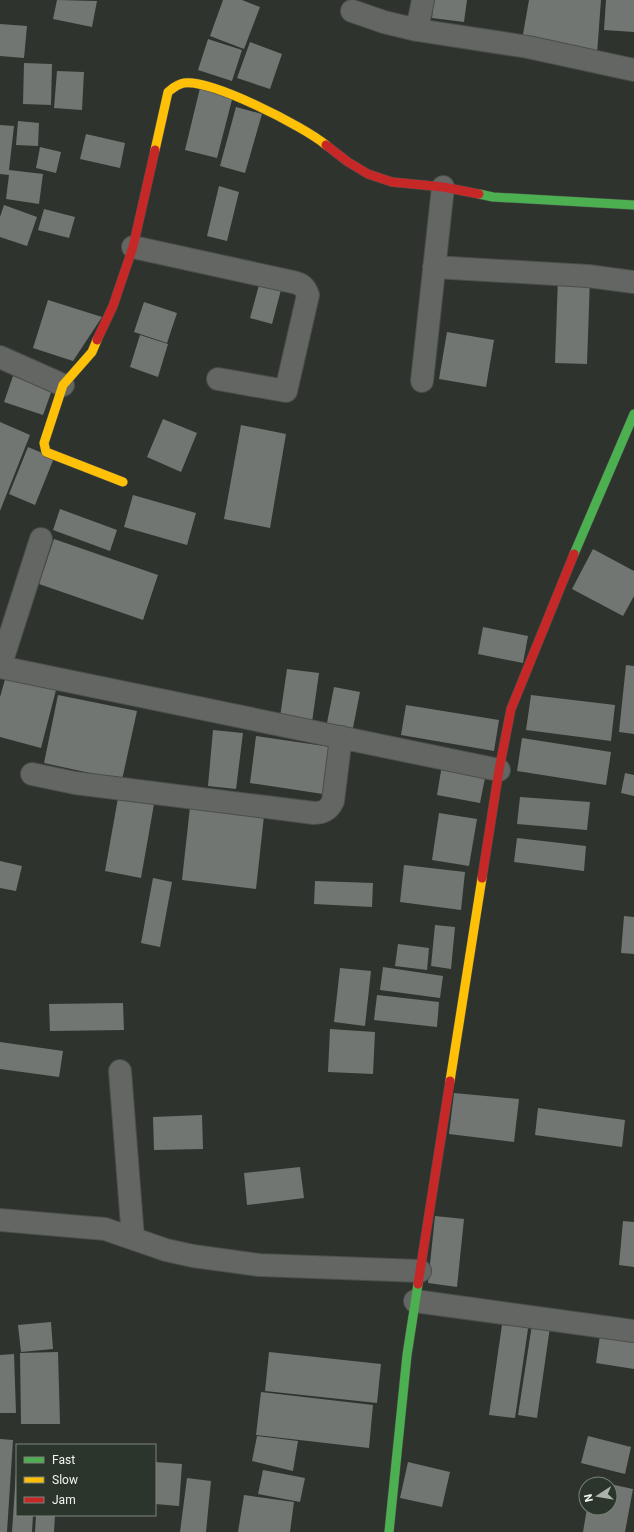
<svg xmlns="http://www.w3.org/2000/svg" width="634" height="1532" viewBox="0 0 634 1532" font-family="Roboto,sans-serif">
<style>
.building{fill:#727672}
.lines{fill:none;stroke-linecap:round;stroke-linejoin:round}
.street-casing{stroke:#4a4f4a;stroke-width:24}
.fast-casing{stroke:#4a4f4a;stroke-width:10}
.slow-casing{stroke:#4a4f4a;stroke-width:10}
.jam-casing{stroke:#4a4f4a;stroke-width:10}
.street{stroke:#636663;stroke-width:22}
.fast{stroke:#4caf50;stroke-width:9}
.slow{stroke:#ffc107;stroke-width:9}
.jam{stroke:#c62828;stroke-width:9}
</style>
<rect width="100%" height="100%" fill="#2e332e"/>
<!-- building -->
<path class="building" d="M57,0L97,1L92,27L53,19Z
M223,0H242L260,7L244,49L210,36Z
M434,0H467L464,22L432,18Z
M529,0H601L597,54L522,40Z
M606,0H634V32L604,30Z
M0,24L27,26L24,58L0,56Z
M208,39L242,50L232,81L198,70Z
M250,42L282,54L270,89L237,78Z
M24,63L52,64L51,105L23,104Z
M57,71L84,72L82,110L54,108Z
M200,88L233,96L217,158L185,150Z
M236,107L262,114L245,173L220,166Z
M18,121L39,123L38,146L16,145Z
M0,125L14,126L9,170L43,174L39,204L6,199L9,175L0,174Z
M86,134L125,143L120,168L80,159Z
M40,147L61,152L56,173L36,168Z
M219,186L239,192L227,241L207,236Z
M4,205L37,217L27,246L0,237V217Z
M44,209L75,217L69,238L38,230Z
M558,277L590,278L587,364L555,363Z
M259,285L281,290L272,324L250,318Z
M48,300L102,317L73,361L33,348Z
M144,302L177,313L167,343L134,332Z
M447,332L494,340L486,387L439,379Z
M140,335L168,344L158,377L130,367Z
M13,376L52,390L43,415L4,402Z
M163,419L197,433L181,472L147,457Z
M0,422L30,435L0,511Z
M241,425L286,434L270,528L224,519Z
M28,447L54,458L35,505L9,494Z
M133,495L196,513L187,545L124,527Z
M60,509L117,530L110,551L53,530Z
M54,539L158,575L143,620L39,584Z
M593,549L634,571V596L623,616L572,589Z
M483,627L528,636L523,663L478,654Z
M626,665L634,666V734L619,732Z
M287,669L319,673L312,722L280,717Z
M6,676L56,690L41,748L0,737V697Z
M334,687L360,692L352,733L326,728Z
M58,695L137,711L122,780L44,763Z
M531,695L615,705L611,741L526,730Z
M406,705L499,720L494,751L401,735Z
M213,730L243,733L236,789L208,786Z
M256,736L331,747L323,794L250,783Z
M522,738L611,752L606,785L517,771Z
M442,765L486,773L480,803L437,795Z
M625,773L634,775V796L621,793Z
M520,797L590,802L587,830L517,824Z
M118,798L154,804L141,878L105,871Z
M190,807L264,816L256,889L182,880Z
M439,813L477,819L469,866L432,860Z
M517,838L586,846L584,871L514,862Z
M0,861L22,866L16,891L0,888Z
M404,865L465,872L461,910L400,902Z
M153,878L172,882L160,947L141,943Z
M315,881L373,883L372,907L314,904Z
M624,916L634,917V954L621,953Z
M435,925L455,927L451,969L431,966Z
M398,944L429,948L427,970L395,966Z
M383,967L443,976L440,998L380,990Z
M340,968L371,971L365,1026L334,1022Z
M377,995L439,1002L437,1027L374,1020Z
M123,1003L124,1030L50,1031L49,1004Z
M330,1029L375,1032L373,1074L328,1072Z
M0,1042L63,1051L59,1077L0,1069Z
M454,1093L519,1099L514,1142L449,1134Z
M538,1108L625,1120L622,1147L535,1135Z
M202,1115L203,1149L154,1150L153,1117Z
M300,1167L304,1198L247,1205L244,1173Z
M435,1216L464,1219L457,1287L428,1283Z
M623,1221L634,1222V1267L619,1265Z
M503,1318L529,1322L515,1418L489,1415Z
M533,1318L551,1320L537,1418L518,1415Z
M51,1322L53,1349L21,1352L18,1325Z
M600,1335L634,1340V1369L596,1363Z
M58,1352L60,1424H21L20,1353Z
M269,1352L381,1364L377,1403L265,1391Z
M14,1354L16,1413H0V1355Z
M261,1392L373,1405L369,1448L256,1435Z
M257,1436L298,1441L293,1471L252,1461Z
M588,1436L631,1447L625,1474L581,1463Z
M0,1439L13,1440L7,1532H0Z
M155,1462L182,1464L179,1506L155,1504Z
M408,1462L450,1472L442,1507L400,1498Z
M263,1470L305,1478L300,1502L258,1494Z
M16,1472L17,1515H33L32,1532H12Z
M187,1478L211,1481L206,1532H180Z
M610,1484L633,1489L625,1532H583L587,1508H610Z
M244,1495L294,1502L290,1532H238Z
M36,1515H55L54,1532H35Z"/>
<g class="lines">
<!-- street casing -->
<g class="street-casing">
<path id="street" d="M352,11L384,22L417,30L528,47L634,70
M417,30L423,0
M133,247L293,282C302,284 305,287 308,295L286,391L218,379
M434,267L588,276L634,282
M0,357L63,385
M422,381L443,187
M41,539L0,667L499,770
M32,774L75,783L314,813C324,813 329,810 333,801L341,737
M120,1071L133,1238
M0,1220L105,1229L166,1250L193,1256L259,1265L420,1271
M415,1301L634,1331"/>
</g>
<!-- fast casing -->
<g class="fast-casing">
<path id="fast" d="M479,194L493,197L634,205
M574,554L634,414
M389,1532L407,1355L418,1284"/>
</g>
<!-- slow casing -->
<g class="slow-casing">
<path id="slow" d="M155,150L168,92C173,88 177,84 184,83C213,80 303,126 326,145
M97,340L92,352L63,385L44,443L46,452L123,482
M450,1081L482,878"/>
</g>
<!-- jam casing -->
<g class="jam-casing">
<path id="jam" d="M326,145L348,162L368,174L392,182L443,187L479,194
M97,340L113,306L133,247L155,150
M482,878L499,770L511,709L574,554
M418,1284L450,1081"/>
</g>
<!-- street -->
<use href="#street" class="street"/>
<!-- fast -->
<use href="#fast" class="fast"/>
<!-- slow -->
<use href="#slow" class="slow"/>
<!-- jam -->
<use href="#jam" class="jam"/>
</g>
<!-- legend -->
<rect x="16" y="1444" width="140" height="72" fill="#2c352c" stroke="#7a827a"/>
<rect x="24" y="1457" width="20" height="6" fill="#4caf50" stroke="#7a827a"/>
<text x="52" y="1464" font-size="12" fill="#eff5ef">Fast</text>
<rect x="24" y="1477" width="20" height="6" fill="#ffc107" stroke="#7a827a"/>
<text x="52" y="1484" font-size="12" fill="#eff5ef">Slow</text>
<rect x="24" y="1497" width="20" height="6" fill="#c62828" stroke="#7a827a"/>
<text x="52" y="1504" font-size="12" fill="#eff5ef">Jam</text>
<!-- north arrow -->
<g transform="translate(598 1496) rotate(258)"><circle r="19" fill="#2c352c" stroke="#7a827a"/>
<path d="M0-3L7 15L0 10L-7 15Z" fill="#abb1ab"/>
<text y="-6" font-size="11" font-weight="bold" text-anchor="middle" fill="#eff5ef">N</text>
</g>
</svg>
